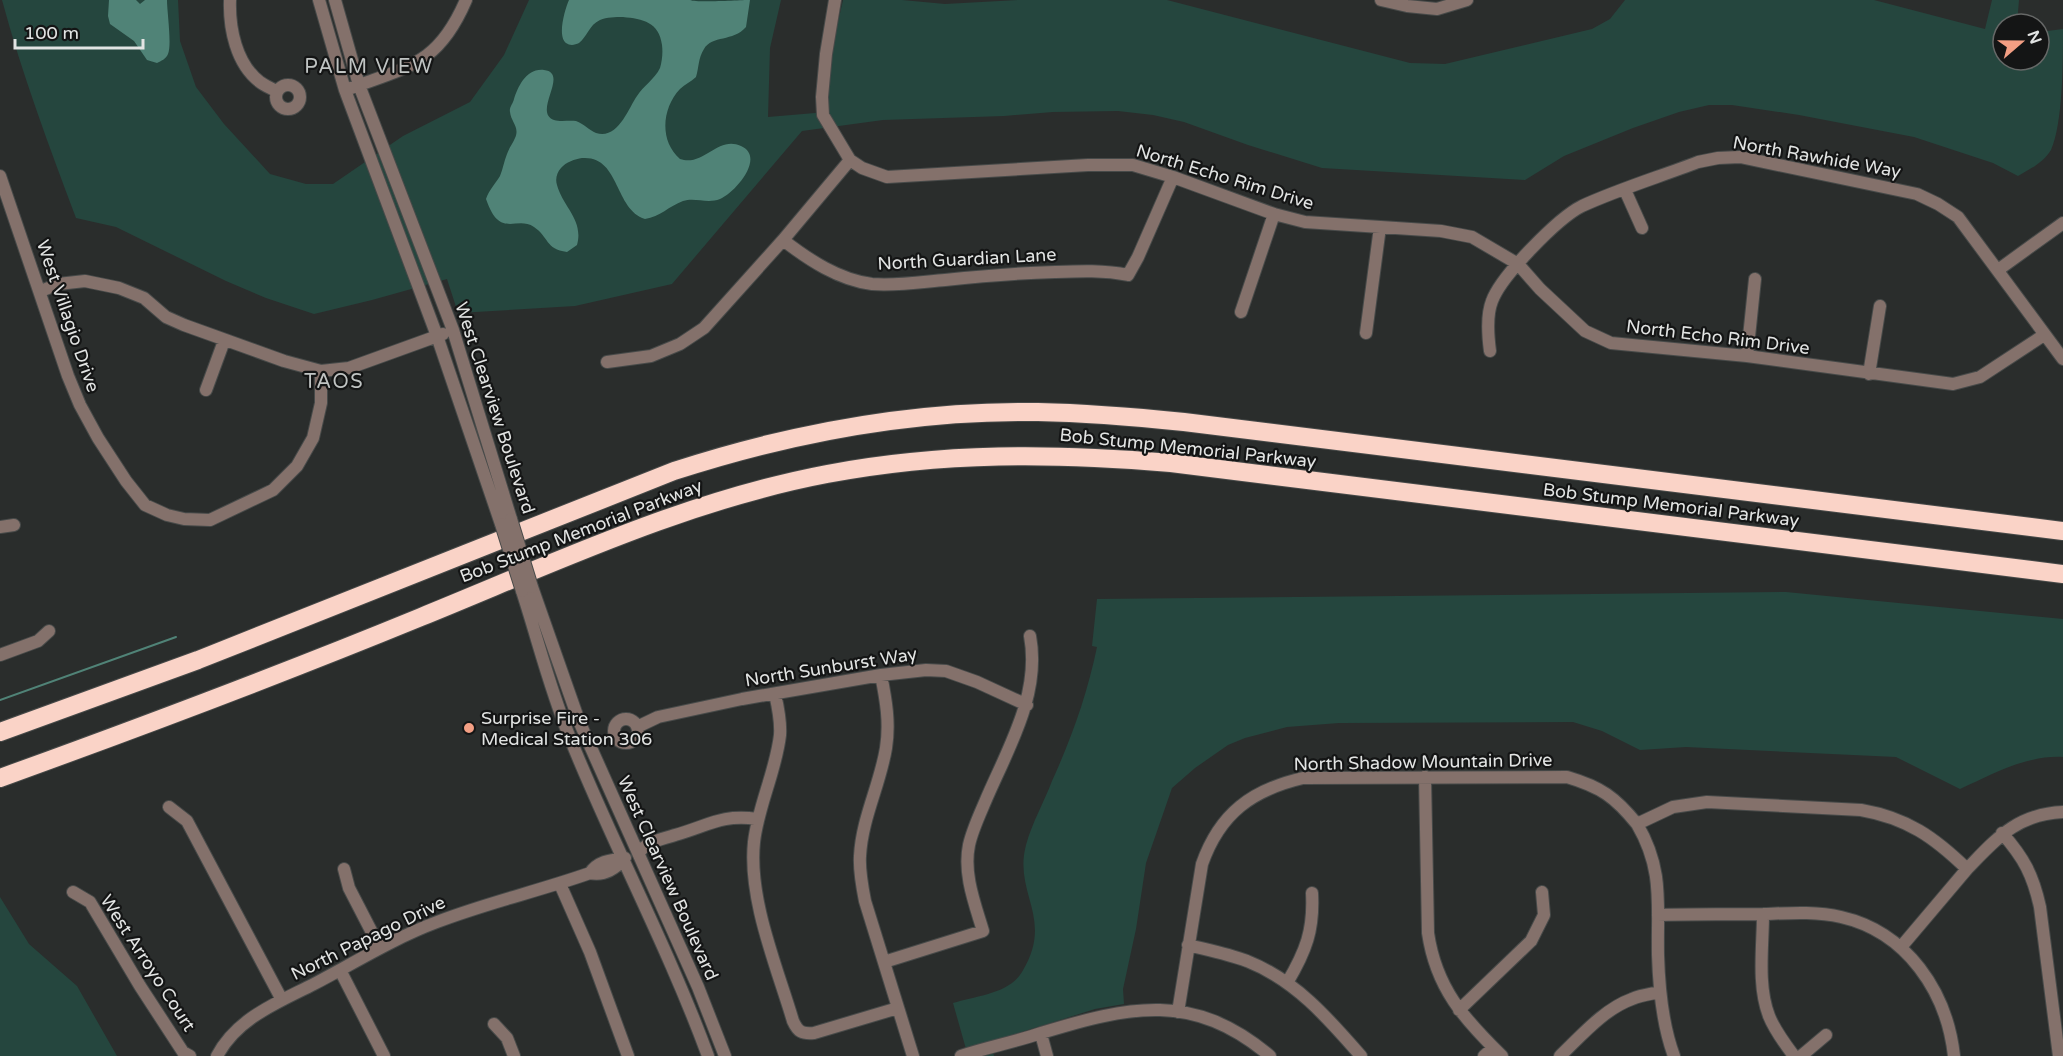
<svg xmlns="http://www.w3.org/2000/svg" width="2063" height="1056" viewBox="0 0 2063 1056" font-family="'Varela Round',sans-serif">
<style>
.green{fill:#25463e}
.water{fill:#508377}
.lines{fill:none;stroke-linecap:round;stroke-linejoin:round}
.stream{stroke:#508377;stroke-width:2}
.minor-casing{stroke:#474a49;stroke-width:14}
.highway-casing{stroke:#474a49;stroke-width:20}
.minor{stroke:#84716b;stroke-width:12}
.highway{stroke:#fad3c7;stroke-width:18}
.minor-bridge-casing{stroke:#474a49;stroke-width:14;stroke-linecap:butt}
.minor-bridge{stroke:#84716b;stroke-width:12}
.poi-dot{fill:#f39f84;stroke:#141515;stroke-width:2}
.labels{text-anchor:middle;stroke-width:4.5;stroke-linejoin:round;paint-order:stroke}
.street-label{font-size:18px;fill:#e2e4e3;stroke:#141515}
.poi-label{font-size:18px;fill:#e2e4e3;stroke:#141515;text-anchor:start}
.neighbourhood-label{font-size:20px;letter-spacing:1.5px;fill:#c0c4c3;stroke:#141515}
</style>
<rect width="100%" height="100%" fill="#2a2d2c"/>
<!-- green -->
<path class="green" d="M2,0H178L180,41L196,87L224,124L270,174L306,184H333L403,136L470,102L504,55L529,0H781L770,48L768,117L815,113L828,109L831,53L843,0H902L945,4L1018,0H1167L1410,63L1445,64L1592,29L1610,19L1625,0H1874L1985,29L1992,0H2019L2017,24H2003V60H2039V32L2063,29C2063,62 2063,123 2051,150C2043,163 2030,169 2018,176L1993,163L1914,137L1799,115L1732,105H1709L1679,112L1633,128L1564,156L1525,180L1322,168L1248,145L1184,122L1153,115L1118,111L1053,112L1004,116L883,120L802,131L672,284L575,306L458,313L447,279L372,300L314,314L266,298L226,281L116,227L76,218C49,146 22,74 2,0Z
M1786,592L2063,619V757C2026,755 1993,774 1960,789L1896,757L1686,747L1640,750L1602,731L1573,722L1339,723L1287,727L1245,738L1228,745L1195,768L1172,788L1146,863L1136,929L1123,989L1124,1004L1095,1009L990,1042L994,1056H968L953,1003C975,996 1009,994 1022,972C1055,918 1013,894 1026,845C1032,823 1044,802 1052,781C1072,737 1087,695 1097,647L1092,646L1097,599Z
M0,897L29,944L77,986L117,1056H0Z"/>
<!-- water -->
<path class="water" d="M109,0H136L140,4L145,0H167C167,12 172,45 168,54C166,59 161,61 157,63L147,60L134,41L110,24L108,16Z
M569,0H690C697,3 739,0 750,0L746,27C733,42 712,35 704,49C698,58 699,68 696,77C691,82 685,84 680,89C662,108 659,141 680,159C704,167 718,135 741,146C766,157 735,193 720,199C707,204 695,197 683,201C669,206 660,217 645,219C614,209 620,155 582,158C575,159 566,162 561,168C557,172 555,179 557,185C563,207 584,220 577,245L567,252C545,249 549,237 534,227C516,215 500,240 486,199C489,190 495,184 500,176C503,169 504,161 507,154C509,148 513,143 515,138C520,127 511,122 510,112C509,107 513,104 514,99C518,87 526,68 544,70C570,73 532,112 554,120C561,122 569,120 576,121C584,124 589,130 596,133C618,140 628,109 637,96C643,86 655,79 660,68C662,61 663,53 662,45C659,22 643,19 623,17C615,17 607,17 600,20C589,25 587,37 579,43C575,45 570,46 566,43C557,36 565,9 569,0Z"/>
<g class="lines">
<!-- stream -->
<path class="stream" d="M0,700L176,637"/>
<!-- minor casing -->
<g class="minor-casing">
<path id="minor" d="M230,0C229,28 236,64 260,82C265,86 271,88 276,91
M319,0L345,90L437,336L501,524
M335,0L359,85L453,330L511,519
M835,0L826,54L822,97L823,115L850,160L862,168L887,177L1088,165H1133L1173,177L1274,214L1305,222L1441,231L1472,237L1518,264L1540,289L1585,331L1611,343L1747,356L1953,384L1980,377L2044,335
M1381,0L1407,6L1437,9L1467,0
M276 97a12 12 0 1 1 24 0a12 12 0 1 1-24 0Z
M351,88C411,66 439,63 466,0
M0,176L68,376L80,405L98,438L126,481L145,505L167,515L184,519L210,520L273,490L297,466L313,438L321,403V371
M1625,190L1642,228
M783,240C809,260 839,280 872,284C896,286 922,282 945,280C982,276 1018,273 1055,272C1080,271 1104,270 1128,275L1138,257L1173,177
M1998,270L2063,223
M41,291L58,284L85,281L119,288L144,298L166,317L184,325L284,361L321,371L349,368L443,334
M1241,312L1274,214
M1366,333L1380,227
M1490,351C1488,336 1486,316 1492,301C1501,276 1558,218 1582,206C1619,189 1659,177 1698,162L1718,158L1740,157L1917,194L1938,204L1958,217L2063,359
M1747,356L1755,279
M607,362L651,356L680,344L704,328L783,240L850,160
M1869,374L1880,306
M206,390L224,341
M0,527L14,525
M532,587L579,721L698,987L725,1056
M522,591C538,640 550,690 570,738C613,845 668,947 708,1056
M0,655L38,641L49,631
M881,675C886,700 890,723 886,748C880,785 862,818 860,856C859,871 862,886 865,901L913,1056
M775,694C778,707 781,721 780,735C776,771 758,806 754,842C748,899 777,967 793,1021C798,1032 802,1034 814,1033L898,1008
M614 731a12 12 0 1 1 24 0a12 12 0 1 1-24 0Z
M637,727L658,717L742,699L881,675L926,670L946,671L977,682L1027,705
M1425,777L1428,933C1436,988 1464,1019 1502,1056
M169,807L187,821L282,1000
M1637,824C1664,870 1657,904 1658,955C1659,989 1662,1024 1674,1056
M2002,833C2024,858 2033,875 2040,907L2059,1056
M638,853C648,841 660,840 675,835C708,826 721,814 757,819
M344,869L349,888L380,948
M590,873C598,861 611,860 625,858
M560,884L590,952L628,1056
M73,892L90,902L140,986L183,1052L190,1056
M1763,914C1763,946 1757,985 1769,1016C1775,1031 1785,1044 1794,1056
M1658,915C1693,914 1728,914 1763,914C1789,913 1816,911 1841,917C1907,932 1947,992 1954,1056
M1188,945C1208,950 1228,954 1247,961C1295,980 1328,1018 1361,1056
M1901,947L1967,869
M884,962L983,931C975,904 963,874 969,845C972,831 979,816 985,802C1007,750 1041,695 1030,636
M340,970L384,1056
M1287,983C1306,951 1314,930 1312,893
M1459,1010L1531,941L1544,915L1542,892
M1178,1012L1202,864C1220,813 1252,790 1303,778L1567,777C1601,787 1615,797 1637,824L1673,807L1707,802L1861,810C1907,818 1934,837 1967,869C1997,838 2017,814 2063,812
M494,1024L507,1038L514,1056
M1041,1034L1047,1056
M217,1056C237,1018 277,1003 314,984C354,963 394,938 437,922C486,903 539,891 590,873C604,876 615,869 624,859
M961,1056C988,1047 1015,1042 1041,1033C1130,1006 1193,991 1270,1056
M1484,1056L1493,1048
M1560,1056C1581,1036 1604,1009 1632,999C1641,995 1651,994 1660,992
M1801,1056L1826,1035"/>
</g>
<!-- highway casing -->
<g class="highway-casing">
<path id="highway" d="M0,732L198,660L674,471C791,433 914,410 1038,412C1087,413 1135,417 1184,422L2063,531
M0,778C141,727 282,674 421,617C554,563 685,501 827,474C943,452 1054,453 1171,463L2063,574"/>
</g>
<!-- minor -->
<use href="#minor" class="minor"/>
<!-- highway -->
<use href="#highway" class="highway"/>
<!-- minor-bridge casing -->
<g class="minor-bridge-casing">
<path id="minor-bridge" d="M511,519L532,587
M501,524L522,591"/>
</g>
<!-- minor-bridge -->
<use href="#minor-bridge" class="minor-bridge"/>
</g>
<!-- markers -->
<circle class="poi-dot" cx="469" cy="728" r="6"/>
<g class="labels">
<!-- street labels -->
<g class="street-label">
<text transform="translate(1817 157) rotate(10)" y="6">North Rawhide Way</text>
<text transform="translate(1225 177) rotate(17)" y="6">North Echo Rim Drive</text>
<text transform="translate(967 259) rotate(-3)" y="6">North Guardian Lane</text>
<text transform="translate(68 316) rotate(71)" y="6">West Villagio Drive</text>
<text transform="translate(1718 337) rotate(7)" y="6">North Echo Rim Drive</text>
<text transform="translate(495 408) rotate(72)" y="6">West Clearview Boulevard</text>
<text transform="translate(1188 448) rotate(6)" y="6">Bob Stump Memorial Parkway</text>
<text transform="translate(1671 505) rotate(7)" y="6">Bob Stump Memorial Parkway</text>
<text transform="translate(581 531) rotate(-21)" y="6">Bob Stump Memorial Parkway</text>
<text transform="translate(831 667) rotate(-9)" y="6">North Sunburst Way</text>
<text transform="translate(1423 762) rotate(-1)" y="6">North Shadow Mountain Drive</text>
<text transform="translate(668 878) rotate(66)" y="6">West Clearview Boulevard</text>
<text transform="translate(368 938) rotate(-26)" y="6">North Papago Drive</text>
<text transform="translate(148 963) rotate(57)" y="6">West Arroyo Court</text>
</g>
<!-- poi labels -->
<g class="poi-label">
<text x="481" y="724">Surprise Fire -<tspan x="481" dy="21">Medical Station 306</tspan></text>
</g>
<!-- neighbourhood labels -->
<g class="neighbourhood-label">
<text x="369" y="73">PALM VIEW</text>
<text x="334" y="388">TAOS</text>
</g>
</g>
<!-- north arrow -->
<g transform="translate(2021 42) rotate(70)"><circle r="28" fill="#141515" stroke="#666867" stroke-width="1.5"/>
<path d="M0-4.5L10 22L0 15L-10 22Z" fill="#f39f84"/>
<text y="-9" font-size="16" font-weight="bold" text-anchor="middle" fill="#e2e4e3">N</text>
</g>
<!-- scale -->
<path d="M15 39v9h128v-9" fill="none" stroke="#e2e4e3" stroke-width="3"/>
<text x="24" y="39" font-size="18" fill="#e2e4e3" stroke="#141515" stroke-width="4.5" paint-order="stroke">100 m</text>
</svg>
